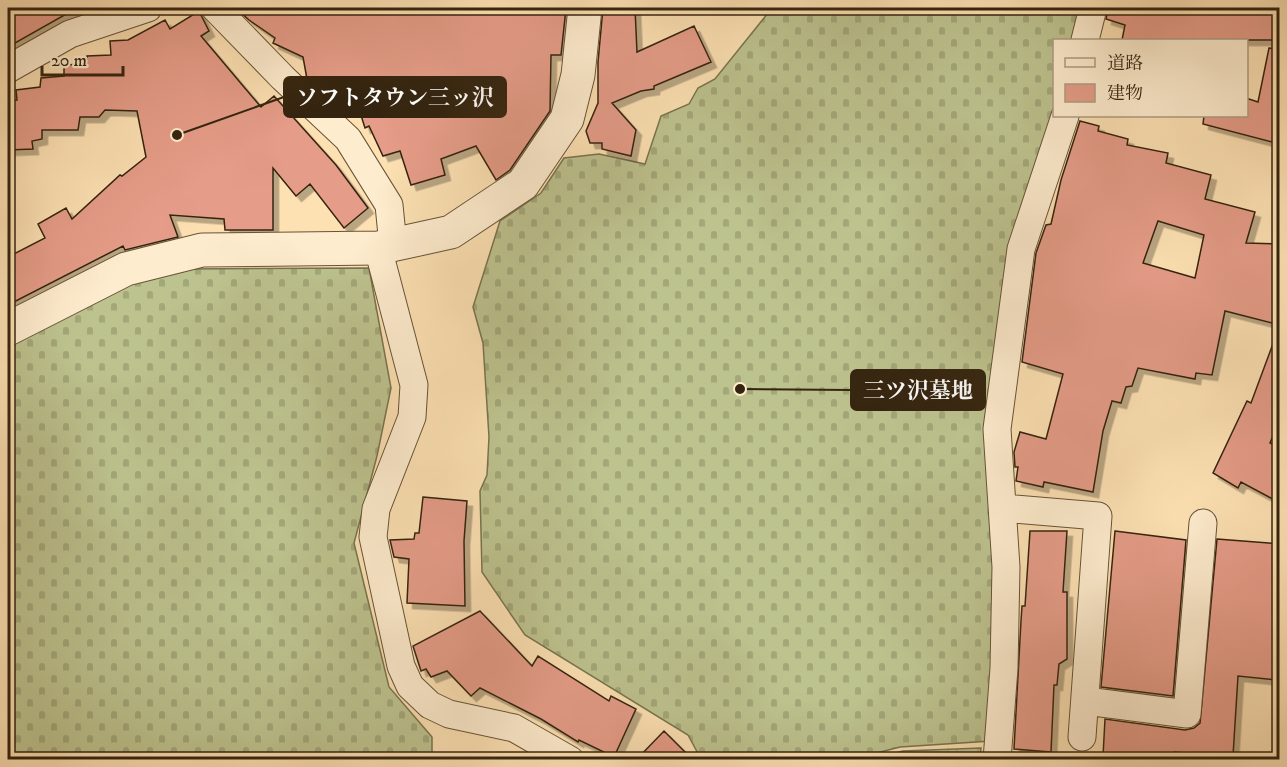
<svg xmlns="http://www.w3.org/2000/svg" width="1287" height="767" viewBox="0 0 1287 767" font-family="'IM FELL DW Pica','Noto Serif JP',serif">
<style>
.forest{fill:url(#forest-crowns);stroke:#78744f;stroke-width:1.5}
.cemetery{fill:url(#cemetery-stones);stroke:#78744f;stroke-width:1.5}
.building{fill:#e59c88;stroke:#34240f;stroke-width:1.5;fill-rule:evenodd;filter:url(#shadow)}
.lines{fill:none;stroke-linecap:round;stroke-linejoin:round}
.minor-casing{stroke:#665338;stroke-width:29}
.tertiary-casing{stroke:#665338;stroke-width:35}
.minor{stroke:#feecce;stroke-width:27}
.tertiary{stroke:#feecce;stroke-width:33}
.leader{fill:none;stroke:#34240f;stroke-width:2}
.callout-dot{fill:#34240f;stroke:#feecce;stroke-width:2}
.callout{fill:#34240f;stroke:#34240f;stroke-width:2}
.callout-label{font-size:22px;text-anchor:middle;font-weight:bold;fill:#fff}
</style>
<defs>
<pattern id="forest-crowns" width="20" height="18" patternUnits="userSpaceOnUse" patternTransform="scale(1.5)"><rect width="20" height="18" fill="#bdc38f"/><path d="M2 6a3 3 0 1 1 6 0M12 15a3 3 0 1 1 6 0" fill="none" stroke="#a3a77a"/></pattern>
<pattern id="cemetery-stones" width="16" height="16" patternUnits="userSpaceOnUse" patternTransform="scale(1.5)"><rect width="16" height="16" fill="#bdc38f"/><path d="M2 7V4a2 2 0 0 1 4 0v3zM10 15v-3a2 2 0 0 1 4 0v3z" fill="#a3a77a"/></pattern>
<filter id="shadow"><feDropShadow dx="5.5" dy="5.5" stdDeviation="0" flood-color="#0004"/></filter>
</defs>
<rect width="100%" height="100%" fill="#fde1b3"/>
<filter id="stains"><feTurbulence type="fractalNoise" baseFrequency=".00333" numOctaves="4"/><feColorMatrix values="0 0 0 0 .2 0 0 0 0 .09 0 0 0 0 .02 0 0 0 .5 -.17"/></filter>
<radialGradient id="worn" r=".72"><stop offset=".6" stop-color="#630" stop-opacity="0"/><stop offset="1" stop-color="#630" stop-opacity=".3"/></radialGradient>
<!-- forest -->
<path class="forest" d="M981,748L980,759H873L903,751Z"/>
<!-- cemetery -->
<path class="cemetery" d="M772,8H1086L1077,40H1054V109L997,509L991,741L900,747L853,759H701L688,735L525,635L482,572L480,491L487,475L489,437L483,343L473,307L500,221L541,193L564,158L599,154L645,164L661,116L689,104L698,88L715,79Z
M369,268L391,388L377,456L354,543L389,687L432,737V759L8,760V345L142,278L183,269Z"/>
<!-- building -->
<path class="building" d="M8,8H77L8,47Z
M236,8H566L561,55H551L550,111L510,170L496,180L476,146L441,159L445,175L411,185L400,151L383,156L369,126L365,128L358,106L346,105L340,95L329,99L307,79L303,57L273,43L275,38L249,20Z
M603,8H635L637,52L694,26L711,62L654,86V89L641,91L612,103L636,130L631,156L602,149V143H590L586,131L598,103V62Z
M1108,8H1280V40H1122L1125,25L1106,19Z
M199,11L209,31L201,36L244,87L261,107L274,96L336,165L368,208L344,228L310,184L296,196L273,168V230H225L224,219L170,215L178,237L125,250L123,246L8,305V257L45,238L38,224L66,208L72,219L120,175L122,176L146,157L137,111L105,110L99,117H80L78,130H42V139L32,141L33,149L8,150V101L17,100L16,90L40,87L41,78L64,76V65L87,64V56L111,55L110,41L128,40L165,20L170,29Z
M1269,48L1280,49V144L1203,124L1204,116H1246V98L1258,102Z
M1080,121L1099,126L1098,131L1128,139L1127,145L1168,153L1166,163L1211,175L1205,199L1255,212L1246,243L1280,244V325L1225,311L1212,375L1196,373L1195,379L1138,368L1132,386L1126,387L1121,403L1112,401L1103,431L1093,492L1044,482L1043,487L1016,481L1018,467H1015L1014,452L1020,432L1046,439L1063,374L1022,362L1036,253L1046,225L1051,224L1061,180ZM1158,221L1204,235L1195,278L1143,263Z
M1277,333H1280V419L1270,443L1280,448V503L1241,482L1238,488L1213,473L1247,401L1251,403Z
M423,497L467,501L464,541L465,606L407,603L409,559L394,557L390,540L414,539L415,533H419Z
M1030,531H1067L1063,592H1067V659L1059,664L1057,685H1054L1051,752L1014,749L1021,621L1022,606H1025Z
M1115,531L1186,540L1173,696L1101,687Z
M1217,539L1280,544V673H1276V680L1238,676L1233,756L1174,752L1173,759L1103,756L1105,719L1185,730L1194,728L1200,723Z
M480,611L532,666L538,656L609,701L611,696L636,709L614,757L579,740L578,742L541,719L480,688L471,696L447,671L431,677L426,669L421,671L413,646Z
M664,731L692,759H637Z"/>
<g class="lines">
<!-- minor casing -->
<g class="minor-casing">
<path id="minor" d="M215,8L283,78L348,139L389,205L393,245
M1085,40L1093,8
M8,69L70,34L148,8
M378,248L414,385L412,417L376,509L373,537L401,666L410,686L430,705L449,714L514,728L570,760
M1003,508L1098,516L1082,737
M1086,701L1187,714L1203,523
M997,760L1004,668L1006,567L997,429L1021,249L1065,116"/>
</g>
<!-- tertiary casing -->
<g class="tertiary-casing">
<path id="tertiary" d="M8,329L126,269L202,250L378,248L451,232L523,184L567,119L578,75L585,8"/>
</g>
<!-- minor -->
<use href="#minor" class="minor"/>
<!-- tertiary -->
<use href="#tertiary" class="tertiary"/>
</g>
<!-- callouts -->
<path class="leader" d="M177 135L284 97M740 389L851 390"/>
<g class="callout-dot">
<circle cx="177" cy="135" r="6"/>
<circle cx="740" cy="389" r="6"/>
</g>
<g class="callout">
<rect x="284" y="77" width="222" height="40" rx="6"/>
<rect x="851" y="370" width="134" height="40" rx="6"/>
</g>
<g class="callout-label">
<text x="395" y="105">ソフトタウン三ッ沢</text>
<text x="918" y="398">三ツ沢墓地</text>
</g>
<!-- margin -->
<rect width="1287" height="767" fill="none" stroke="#fde1b3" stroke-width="30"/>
<rect x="9" y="9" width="1269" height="749" fill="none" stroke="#34240f" stroke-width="3"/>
<rect x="15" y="15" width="1257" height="737" fill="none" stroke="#34240f" stroke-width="1.5"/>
<!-- legend -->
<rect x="1053" y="39" width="195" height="78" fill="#feecce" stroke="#ad9c82" stroke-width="1.5"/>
<rect x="1065" y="58" width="30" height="9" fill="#feecce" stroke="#ad9c82" stroke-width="1.5"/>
<text x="1107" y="69" font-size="18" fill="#34240f">道路</text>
<rect x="1065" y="84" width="30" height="18" fill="#e59c88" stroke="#ad9c82" stroke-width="1.5"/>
<text x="1107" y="99" font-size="18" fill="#34240f">建物</text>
<!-- scale -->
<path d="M42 66v9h81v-9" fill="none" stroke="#34240f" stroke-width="3"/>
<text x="51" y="66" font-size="18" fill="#34240f" stroke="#feecce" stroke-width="4.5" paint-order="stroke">20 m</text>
<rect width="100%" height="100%" filter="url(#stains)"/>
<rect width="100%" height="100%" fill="url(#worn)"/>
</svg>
